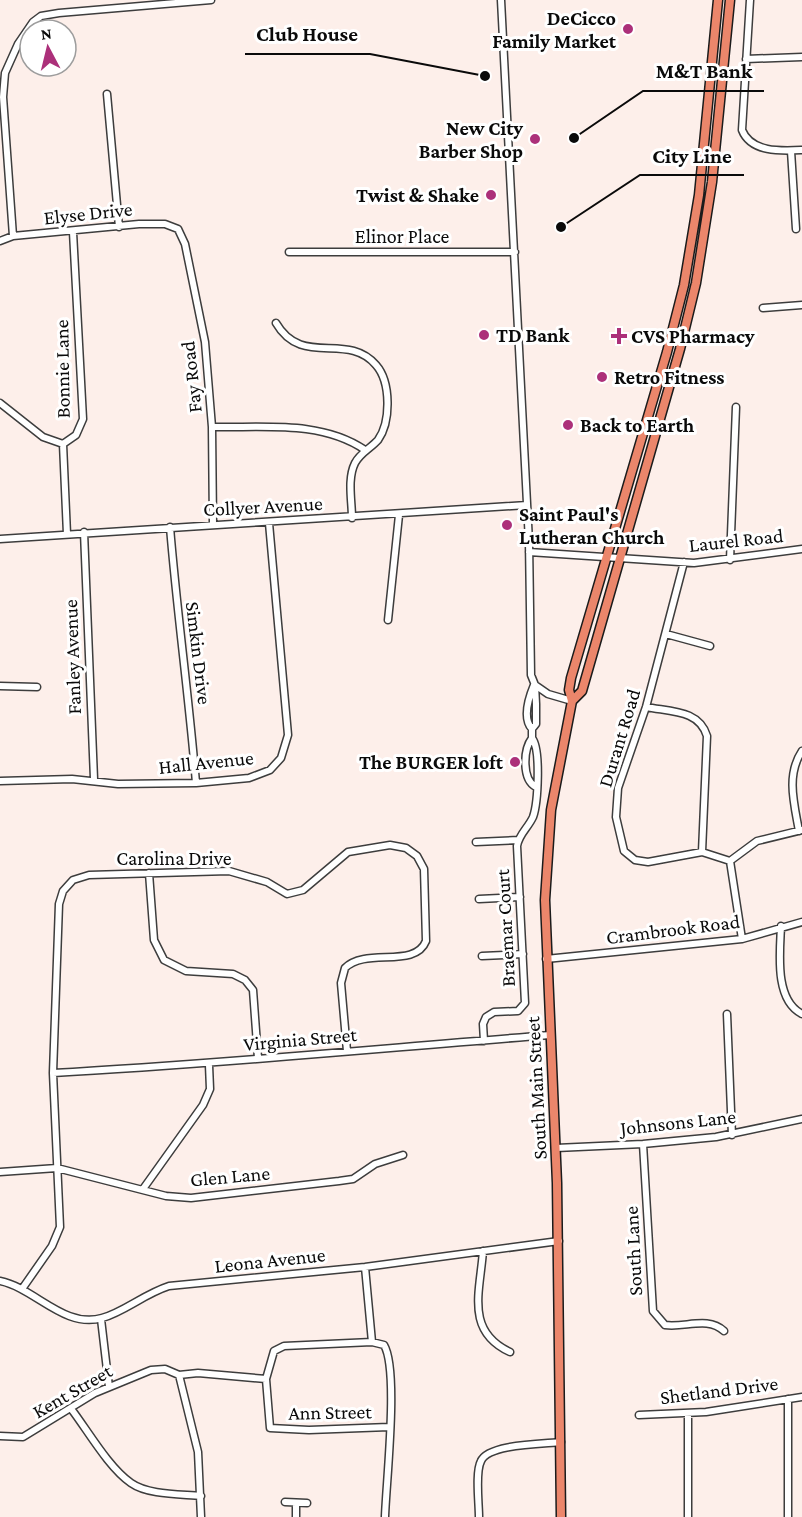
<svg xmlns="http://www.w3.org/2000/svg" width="802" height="1517" viewBox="0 0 802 1517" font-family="'Crimson Pro',serif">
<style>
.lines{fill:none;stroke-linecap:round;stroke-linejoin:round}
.minor-casing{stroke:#3d3d3d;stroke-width:9}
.major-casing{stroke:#1b1b1b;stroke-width:11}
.minor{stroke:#fff;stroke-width:6}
.major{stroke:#eb866b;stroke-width:8}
.poi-dot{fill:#ac307a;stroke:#fff;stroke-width:2}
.labels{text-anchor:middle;stroke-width:6;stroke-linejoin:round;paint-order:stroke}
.poi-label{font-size:20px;font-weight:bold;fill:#0a0a0a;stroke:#fff;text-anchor:start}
.street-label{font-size:20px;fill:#0a0a0a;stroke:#fff}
.leader{fill:none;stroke:#0a0a0a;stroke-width:2}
.callout-dot{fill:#0a0a0a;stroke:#fff;stroke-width:2}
.callout-label{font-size:21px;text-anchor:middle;font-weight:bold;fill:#0a0a0a;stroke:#fff;stroke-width:6;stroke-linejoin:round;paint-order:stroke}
</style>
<rect width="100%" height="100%" fill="#fdefea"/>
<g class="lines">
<!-- minor casing -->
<g class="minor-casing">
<path id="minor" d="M750,0L742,130C751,153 782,151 802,150
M746,59L802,57
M107,94L119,227
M791,151L796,229
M13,236L3,97L5,73L18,44L33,22L41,16L59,13L211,0
M0,241L13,236L139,224H165L178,229L185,244L205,342L212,427L213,524
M289,252H515
M763,308L802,305
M276,323C302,368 347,331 376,365C391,382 391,422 378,440C371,448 360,453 355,463C347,479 352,501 352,518
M0,403L43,437L63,444
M212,427C264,428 321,420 365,450
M63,444L76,435L83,419L73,232
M63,444L67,534
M170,527C177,613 189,697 196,783
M84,532L94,779
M0,539L527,505
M529,552L694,563L802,549
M730,560L736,407
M684,562L646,707L618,788L616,817L624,851L635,860L648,862L702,852L730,861
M388,620L399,515
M666,634L710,646
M535,685L548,694L572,701
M0,686L37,687
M646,707C672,712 699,710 707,736L702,852
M532,729C522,718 529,697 534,685
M532,738C523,750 522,780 536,787
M0,781L72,779L118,784L196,783L249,778L270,770L281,758L288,735L269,523
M799,831C794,803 786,775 802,751
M476,842L518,840
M730,861L757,841L802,830
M730,861L742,939
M149,873L154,940L164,960L186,971L233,974L245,980L253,990L258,1058
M479,899L520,897
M781,926C780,952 774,1000 802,1014
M482,956L523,954
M546,959L742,939L802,922
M727,1014L732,1135
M484,1041L483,1024L486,1017L494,1012L518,1011L525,1003L517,846C519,834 528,828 533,817C538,803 541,749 532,738V729L536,724V704L535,685L531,675L529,542L501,0
M53,1073C219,1064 384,1048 550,1035
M643,1144L653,1311L665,1325C685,1328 708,1316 724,1331
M556,1148L643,1144L716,1137L802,1119
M0,1172L57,1168L166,1196L191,1198L339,1181L353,1179L375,1164L403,1155
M143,1189L203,1105L210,1089L209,1065
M483,1251C480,1292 465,1331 510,1352
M365,1267L372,1342
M0,1281C35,1288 64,1329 102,1318C124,1312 144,1294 169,1286L365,1267L559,1241
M22,1289L52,1246L60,1227L53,1073L59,904L63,891L73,880L89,875L229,871L267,882L287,894L303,890L348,852L390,845L406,848L417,856L424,869L426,941C415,969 366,947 345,968L341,983L347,1051
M101,1319L109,1387
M179,1375L198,1452L201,1517
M788,1399V1517
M72,1410C88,1431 109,1468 131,1483C148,1495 180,1494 201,1496
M688,1414V1517
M639,1415L706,1412L802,1397
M0,1436L23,1437L95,1393L151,1370L165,1369L179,1375L198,1373L266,1379
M285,1502L307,1503
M296,1517V1503
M385,1517C386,1483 399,1370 384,1345L372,1342L284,1346L274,1351L266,1379L270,1428L309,1430L389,1427
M479,1517C479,1503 475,1472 481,1461C488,1444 543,1444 561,1442"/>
</g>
<!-- major casing -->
<g class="major-casing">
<path id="major" d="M572,701L582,691L680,349L696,283L712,182L730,0
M572,701L569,690L571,678L667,352L684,285L699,195L718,0
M561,1517L557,1183L545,900L551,810L572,701"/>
</g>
<!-- minor -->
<use href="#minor" class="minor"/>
<!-- major -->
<use href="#major" class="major"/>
</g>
<!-- markers -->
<g class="poi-dot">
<circle cx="628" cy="29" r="6"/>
<circle cx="535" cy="139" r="6"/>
<circle cx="491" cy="195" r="6"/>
<circle cx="484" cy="335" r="6"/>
<path d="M616 327h6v6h6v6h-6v6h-6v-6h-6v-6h6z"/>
<circle cx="602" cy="377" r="6"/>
<circle cx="568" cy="425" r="6"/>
<circle cx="507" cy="525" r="6"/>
<circle cx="515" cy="762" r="6"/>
</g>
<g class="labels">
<!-- poi labels -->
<g class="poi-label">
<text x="616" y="25" text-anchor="end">DeCicco<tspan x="616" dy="23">Family Market</tspan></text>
<text x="523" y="135" text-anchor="end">New City<tspan x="523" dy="23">Barber Shop</tspan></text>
<text x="479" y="202" text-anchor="end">Twist &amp; Shake</text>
<text x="496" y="342">TD Bank</text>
<text x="631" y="343">CVS Pharmacy</text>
<text x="614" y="384">Retro Fitness</text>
<text x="580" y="432">Back to Earth</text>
<text x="519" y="521">Saint Paul's<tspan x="519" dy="23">Lutheran Church</tspan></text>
<text x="503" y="769" text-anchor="end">The BURGER loft</text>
</g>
<!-- street labels -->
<g class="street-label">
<text transform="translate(88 213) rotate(-6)" y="7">Elyse Drive</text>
<text x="402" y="243">Elinor Place</text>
<text transform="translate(62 369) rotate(-91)" y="7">Bonnie Lane</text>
<text transform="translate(191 377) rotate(-96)" y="7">Fay Road</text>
<text transform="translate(263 506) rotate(-3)" y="7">Collyer Avenue</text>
<text transform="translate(736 540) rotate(-6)" y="7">Laurel Road</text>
<text transform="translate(199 653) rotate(83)" y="7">Simkin Drive</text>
<text transform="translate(72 657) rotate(-92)" y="7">Fanley Avenue</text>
<text transform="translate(619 738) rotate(-73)" y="7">Durant Road</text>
<text transform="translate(206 762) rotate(-6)" y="7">Hall Avenue</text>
<text x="174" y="865">Carolina Drive</text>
<text transform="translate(505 928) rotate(-93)" y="7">Braemar Court</text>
<text transform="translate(673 929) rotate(-7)" y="7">Crambrook Road</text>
<text transform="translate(300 1039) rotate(-5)" y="7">Virginia Street</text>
<text transform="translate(536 1088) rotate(-93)" y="7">South Main Street</text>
<text transform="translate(678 1122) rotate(-6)" y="7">Johnsons Lane</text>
<text transform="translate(230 1176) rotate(-5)" y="7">Glen Lane</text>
<text transform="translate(633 1251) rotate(-93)" y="7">South Lane</text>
<text transform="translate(270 1260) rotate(-6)" y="7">Leona Avenue</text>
<text transform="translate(719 1390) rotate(-7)" y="7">Shetland Drive</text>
<text transform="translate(72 1391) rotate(-30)" y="7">Kent Street</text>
<text transform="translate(330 1412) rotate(-1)" y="7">Ann Street</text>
</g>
</g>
<!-- callouts -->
<path class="leader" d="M485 76L370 54H245M574 138L643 91H764M561 227L640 175H744"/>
<g class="callout-dot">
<circle cx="485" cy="76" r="6"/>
<circle cx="574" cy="138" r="6"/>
<circle cx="561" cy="227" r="6"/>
</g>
<g class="callout-label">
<text x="307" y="41">Club House</text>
<text x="704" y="78">M&amp;T Bank</text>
<text x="692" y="163">City Line</text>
</g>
<!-- north arrow -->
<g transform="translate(48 48) rotate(353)"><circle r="28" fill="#ffffff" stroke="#9d9d9d" stroke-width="1.5"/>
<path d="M0-4.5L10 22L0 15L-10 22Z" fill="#ac307a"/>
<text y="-9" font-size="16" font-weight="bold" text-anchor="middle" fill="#0a0a0a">N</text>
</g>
</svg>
